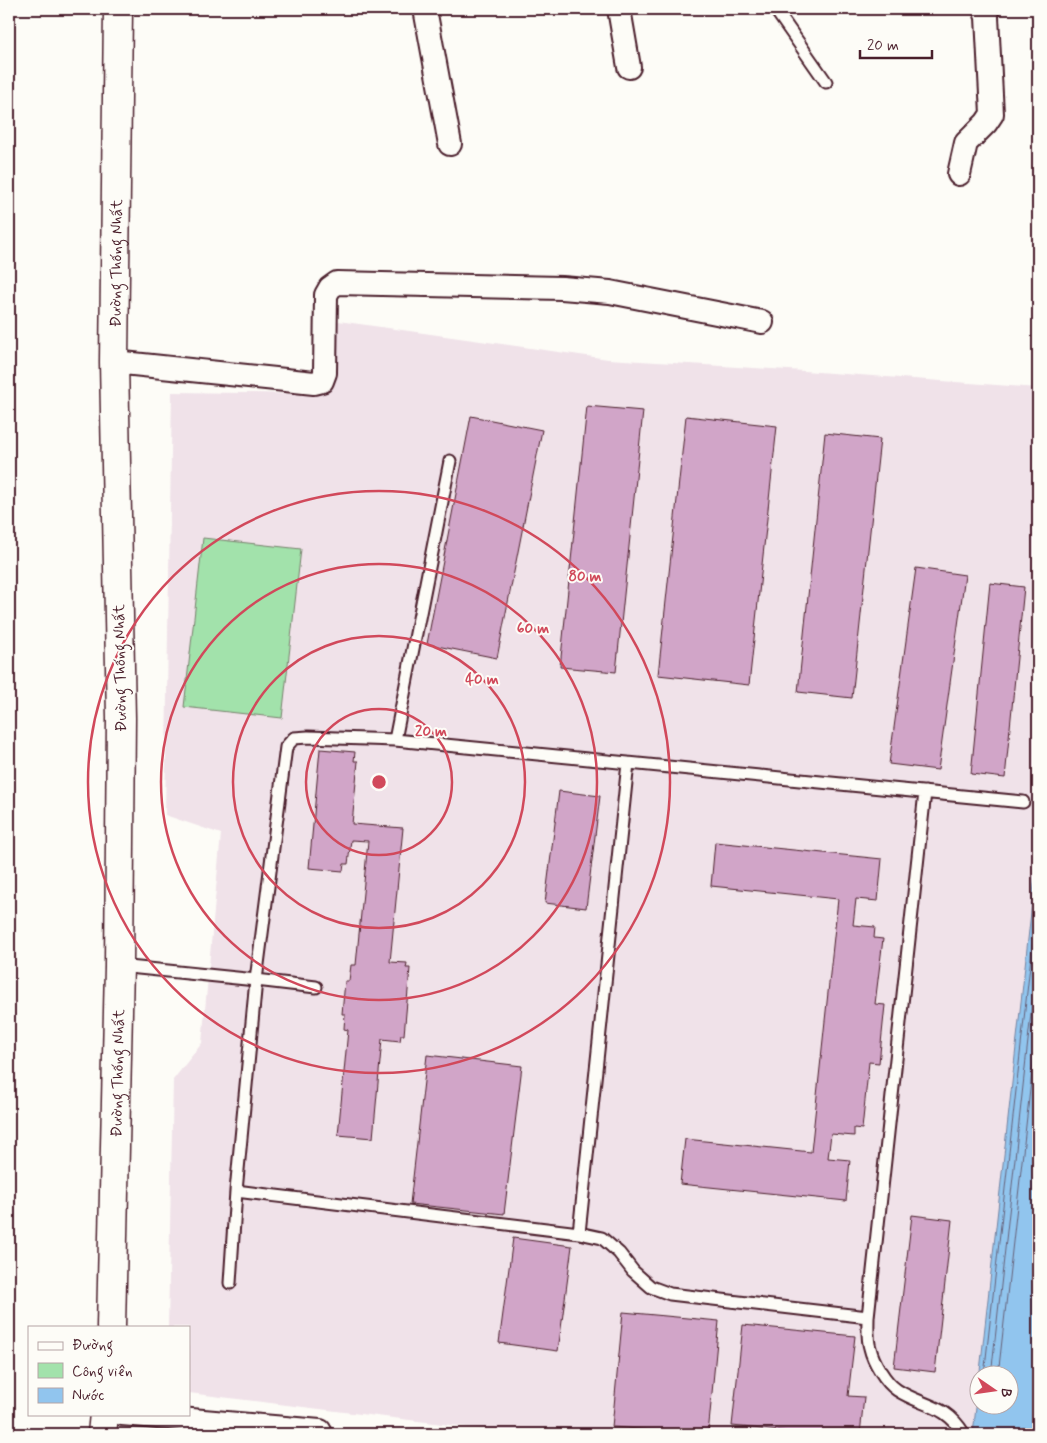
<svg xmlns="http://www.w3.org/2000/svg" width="1047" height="1443" viewBox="0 0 1047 1443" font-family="Mynerve,sans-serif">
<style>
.built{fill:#f0e2e9;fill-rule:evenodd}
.green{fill:#a2e2ab;stroke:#76806b}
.water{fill:#91c5ee;stroke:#7583a0;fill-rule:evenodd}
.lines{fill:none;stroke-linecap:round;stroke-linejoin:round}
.shore{stroke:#666179;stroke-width:1}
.building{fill:#d1a5c8;stroke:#4a1f2b}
.lane-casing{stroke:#4a1f2b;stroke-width:15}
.street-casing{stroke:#4a1f2b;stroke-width:26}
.secondary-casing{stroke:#4a1f2b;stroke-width:31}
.lane{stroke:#fdfcf7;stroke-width:11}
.street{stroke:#fdfcf7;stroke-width:22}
.secondary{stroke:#fdfcf7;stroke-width:28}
.ring{fill:none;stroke:#d1495b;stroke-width:2.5}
.labels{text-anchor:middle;stroke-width:4;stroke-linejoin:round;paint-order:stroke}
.street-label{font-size:16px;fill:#4a1f2b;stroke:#fdfcf7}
.centre{fill:#d1495b;stroke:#fdfcf7;stroke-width:2.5}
.ring-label{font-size:15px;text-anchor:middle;font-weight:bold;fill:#d1495b;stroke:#fdfcf7;stroke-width:4;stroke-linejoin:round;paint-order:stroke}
</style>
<rect width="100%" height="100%" fill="#fdfcf7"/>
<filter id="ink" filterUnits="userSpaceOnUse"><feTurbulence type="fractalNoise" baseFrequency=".02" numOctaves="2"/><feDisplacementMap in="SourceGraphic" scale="10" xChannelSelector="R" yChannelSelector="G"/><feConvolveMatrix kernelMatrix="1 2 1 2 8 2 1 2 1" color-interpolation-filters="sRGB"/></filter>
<g filter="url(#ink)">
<!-- built -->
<path class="built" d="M338,321L608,359L804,371L1038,388V1434H525L189,1393V1327H168L173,1080L202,1043L221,834L165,815L172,392L314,394L331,379ZM980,1376H1010V1406H980Z"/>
<!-- green -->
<path class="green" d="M203,538L301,549L282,718L184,707Z"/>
<!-- water -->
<path class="water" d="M1038,849V1434H973ZM980,1376H1010V1406H980Z"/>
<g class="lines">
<!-- shore -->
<path class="shore" d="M984,1376L1038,894
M991,1376L1038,950
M998,1376L1038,1018"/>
</g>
<!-- building -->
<path class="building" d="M587,406L643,411L616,672L560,667Z
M471,416L542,430L497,658L427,644Z
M686,416L777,426L749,685L658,675Z
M825,433L880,439L852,698L798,692Z
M916,568L965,575L938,770L889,764Z
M990,583L1024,587L1005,778L971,774Z
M320,749L355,752L354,761H358L352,824L403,828L390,962L407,963L406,968H410L404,1035H401L400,1041L382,1039L373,1138L338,1135L348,1030L344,1029L345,1014H342L345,981H349L351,965H356L368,841L351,840L348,864H344L343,871L309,868Z
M559,791L600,796L586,908L545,903Z
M715,842L882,859L878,901L856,899L853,925L875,927L874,938L883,939L875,1004L885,1005L879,1063L869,1062L862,1129L854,1128V1136L831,1134L828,1158L850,1160L846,1201L680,1184L685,1139L811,1152L838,899L711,886Z
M427,1055L522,1066L504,1214L410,1204Z
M912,1215L952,1220L935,1372L894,1367Z
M513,1238L572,1246L558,1351L499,1343Z
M623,1312L719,1321L708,1434L612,1427Z
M743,1325L855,1336L848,1396L864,1397L860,1434H811L732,1426Z"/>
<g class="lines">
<!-- lane casing -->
<g class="lane-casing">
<path id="lane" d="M775,9L826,82
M395,740L450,461
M119,966L256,980L286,747L294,738L308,737L395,740L1023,802
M316,987L256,980L236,1191L579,1233L602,1238L619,1253L633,1271L651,1287L670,1294L868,1317C868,1326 867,1339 870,1348C873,1361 885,1382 897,1390C923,1407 945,1403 964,1434
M579,1233L628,763
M230,1283L236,1191
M868,1317L925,792"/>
</g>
<!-- street casing -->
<g class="street-casing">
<path id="street" d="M425,9L450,144
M619,9L629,67
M959,174L966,143L986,123L992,114L987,17L984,9
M114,362L314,383L322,381L325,373L326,295L330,288L337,283L562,288L610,292L762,322
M122,1414L320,1431"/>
</g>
<!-- secondary casing -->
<g class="secondary-casing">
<g id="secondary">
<path id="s1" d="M111,1327L119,966L121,718L114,362L118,9"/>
<path d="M102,1434L104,1414"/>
</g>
</g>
<!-- lane -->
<use href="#lane" class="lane"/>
<!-- street -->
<use href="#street" class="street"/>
<!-- secondary -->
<use href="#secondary" class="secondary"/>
</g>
</g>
<!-- distance rings -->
<g class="ring">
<circle cx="379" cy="782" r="73"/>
<circle cx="379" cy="782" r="146"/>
<circle cx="379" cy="782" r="218"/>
<circle cx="379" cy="782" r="291"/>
</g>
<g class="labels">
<!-- street labels -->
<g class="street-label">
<text dy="6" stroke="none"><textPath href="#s1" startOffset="1064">Đường Thống Nhất</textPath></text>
<text transform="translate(119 668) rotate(-91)" y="6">Đường Thống Nhất</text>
<text dy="6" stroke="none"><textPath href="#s1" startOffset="254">Đường Thống Nhất</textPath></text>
</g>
</g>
<circle cx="379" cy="782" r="8" class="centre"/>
<g class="ring-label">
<text x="585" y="581">80 m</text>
<text x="533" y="633">60 m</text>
<text x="482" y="684">40 m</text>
<text x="431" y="736">20 m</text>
</g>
<!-- margin -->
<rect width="1047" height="1443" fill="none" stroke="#fdfcf7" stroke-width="30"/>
<rect x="15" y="15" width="1017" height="1413" fill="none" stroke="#4a1f2b" stroke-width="2" filter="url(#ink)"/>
<!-- legend -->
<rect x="28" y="1326" width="162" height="90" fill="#fdfcf7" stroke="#b5a4a5"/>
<rect x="38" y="1342" width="25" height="8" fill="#fdfcf7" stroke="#b5a4a5"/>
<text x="72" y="1350" font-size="15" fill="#4a1f2b">Đường</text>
<rect x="38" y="1363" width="25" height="15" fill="#a2e2ab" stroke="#b5a4a5"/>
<text x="72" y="1376" font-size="15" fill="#4a1f2b">Công viên</text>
<rect x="38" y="1388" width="25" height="15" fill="#91c5ee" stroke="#b5a4a5"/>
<text x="72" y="1400" font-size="15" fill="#4a1f2b">Nước</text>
<!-- north arrow -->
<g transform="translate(994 1390) rotate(103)"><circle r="24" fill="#fdfcf7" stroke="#b5a4a5"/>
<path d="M0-4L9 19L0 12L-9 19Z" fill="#d1495b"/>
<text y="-8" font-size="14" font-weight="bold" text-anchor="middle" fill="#4a1f2b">B</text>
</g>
<!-- scale -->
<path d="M860 50v8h72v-8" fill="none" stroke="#4a1f2b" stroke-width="2.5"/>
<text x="867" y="50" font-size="15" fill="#4a1f2b" stroke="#fdfcf7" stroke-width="4" paint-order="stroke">20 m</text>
</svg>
